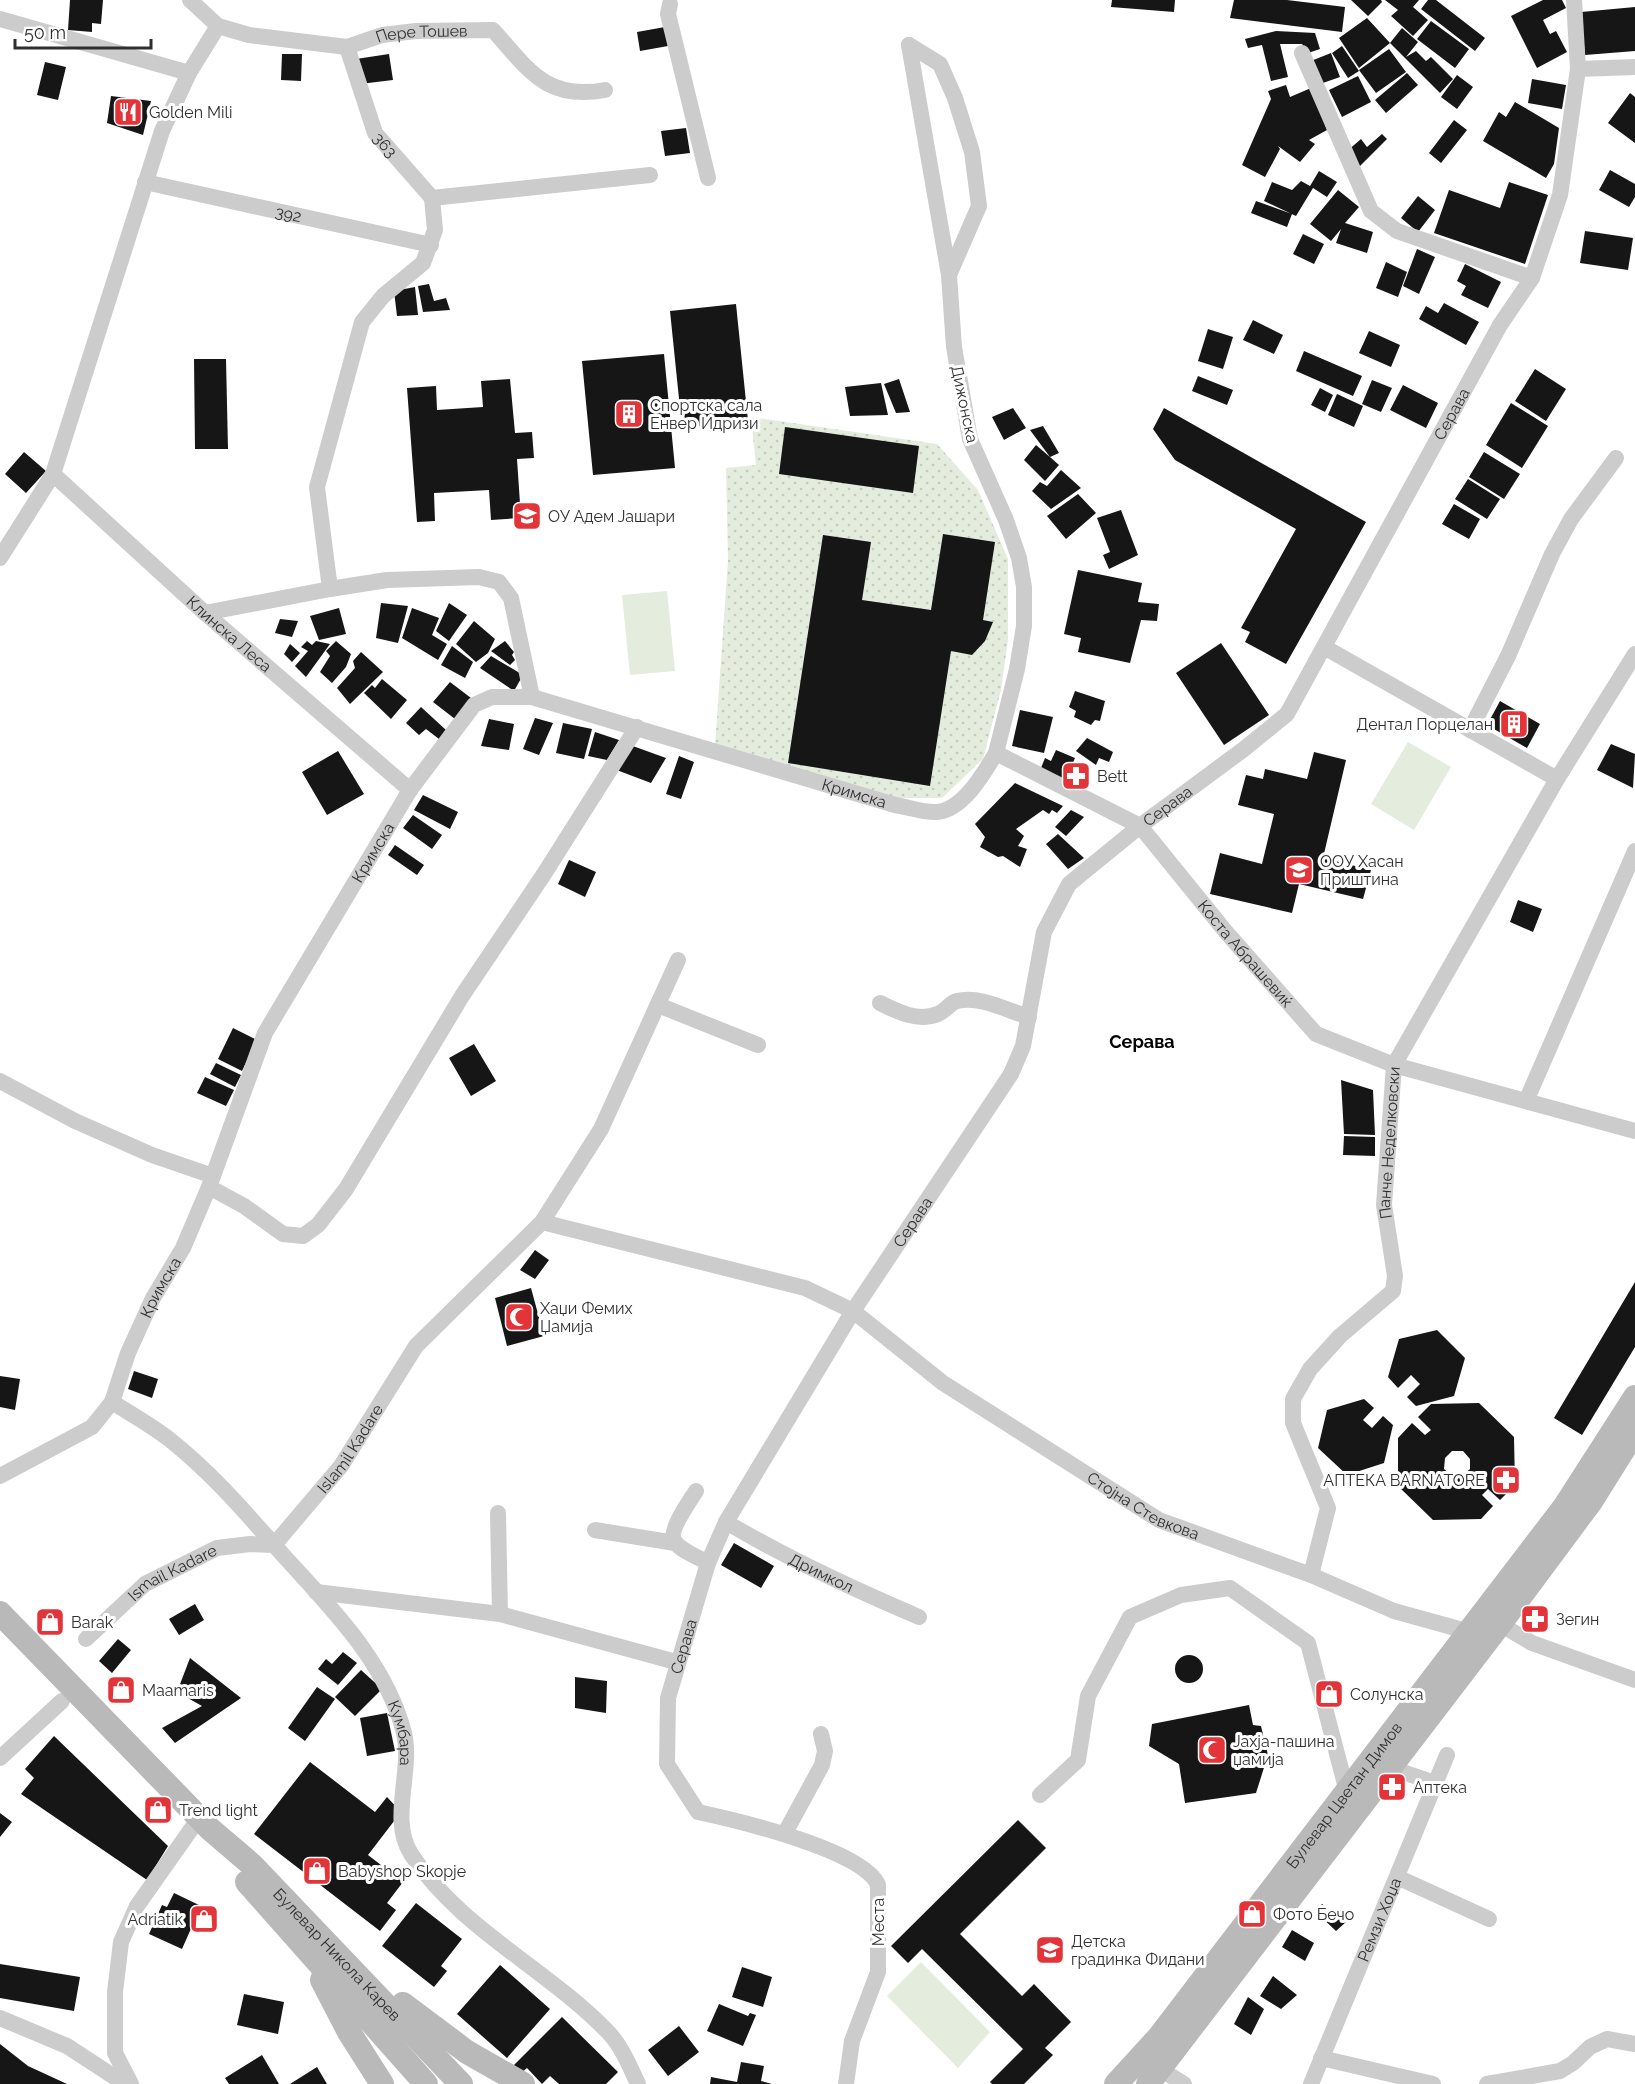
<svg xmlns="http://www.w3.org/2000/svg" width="1635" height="2084" viewBox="0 0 1635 2084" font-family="Raleway,sans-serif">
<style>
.grass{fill:url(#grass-dots)}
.park{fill:#e4ecdd}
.building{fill:#161616;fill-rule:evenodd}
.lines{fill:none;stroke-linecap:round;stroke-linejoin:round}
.street{stroke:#ccc;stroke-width:16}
.secondary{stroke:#b9b9b9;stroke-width:24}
.labels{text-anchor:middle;stroke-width:6;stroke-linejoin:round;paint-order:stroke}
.street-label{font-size:16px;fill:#2f2f2f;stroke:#fff}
.poi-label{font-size:16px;fill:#2f2f2f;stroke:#fff;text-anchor:start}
.neighbourhood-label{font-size:18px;font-weight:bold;fill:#000;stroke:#fff}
</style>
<defs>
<pattern id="grass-dots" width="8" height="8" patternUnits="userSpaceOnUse" patternTransform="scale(1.5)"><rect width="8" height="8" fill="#e4ecdd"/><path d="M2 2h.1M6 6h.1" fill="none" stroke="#c4cbbe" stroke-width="1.8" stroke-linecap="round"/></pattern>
</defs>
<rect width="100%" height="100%" fill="#fff"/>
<!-- grass -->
<path class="grass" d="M751,417L937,444L978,490L1008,559V640L1001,690L983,759L942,798H897L715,746L728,560L726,468L756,465Z"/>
<!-- park -->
<path class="park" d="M667,591L675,671L630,675L622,595Z
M1408,742L1451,767L1414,830L1371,804Z
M921,1962L990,2032L958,2068L887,1996Z"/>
<!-- building -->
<path class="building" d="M70,0H103L101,24L92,23V32L68,30Z
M1112,0H1175L1174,12L1111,7Z
M1234,0H1287L1345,7L1342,32L1230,18Z
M1351,0H1381L1382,2L1368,16Z
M1385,0H1419L1413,7L1428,20L1413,36L1391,16L1398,10Z
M1428,0H1436L1485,38L1475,51L1421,9Z
M1543,0H1562L1566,8L1543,20L1550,34L1556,31L1567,52L1537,68L1511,16Z
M1635,7V51L1585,55L1581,12Z
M1367,18L1390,43L1402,28L1418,42L1406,57L1416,51L1426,61L1431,57L1453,79L1440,93L1390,43L1359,68L1339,38Z
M1431,21L1469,49L1455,68L1417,39Z
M665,27L668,46L640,51L637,32Z
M1276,31L1315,33L1320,49L1308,53L1302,44H1280L1288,77L1271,81L1262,45L1248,48L1245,39Z
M1342,46L1359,71L1348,78L1332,53Z
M1389,49L1406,72L1376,93L1359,70Z
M1331,53L1340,77L1320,84L1311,61Z
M282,54H302L301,81L281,80Z
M389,54L393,80L360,84L356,59Z
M45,62L66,67L58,100L37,95Z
M1407,73L1418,85L1386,113L1375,100Z
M1457,75L1473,87L1457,109L1441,97Z
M1358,76L1371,102L1342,117L1329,90Z
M1532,79L1566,85L1562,109L1528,103Z
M1286,85L1290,97L1311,88L1327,130L1309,140L1315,144L1300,162L1278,146L1280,149L1265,177L1242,165L1271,99L1268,91Z
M1630,93L1635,97V143L1608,123Z
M111,96L151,101L143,135L107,123Z
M1515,102L1559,128L1554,164L1546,178L1483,141L1499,112L1506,117Z
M1454,120L1467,130L1441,163L1429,153Z
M686,128L690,153L665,156L661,131Z
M1382,134L1387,139L1356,170L1346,152L1361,139L1367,147Z
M1610,170L1635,184V197L1629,207L1599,190Z
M1319,171L1337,182L1327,197L1313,188L1296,216L1264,201L1272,182L1292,190L1301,181L1310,186Z
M1509,182L1548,195L1525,264L1434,233L1449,190L1500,208Z
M1338,190L1359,207L1345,223L1373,232L1367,253L1336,243L1341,229L1331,241L1310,224Z
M1418,196L1435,210L1418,232L1401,218Z
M1256,201L1292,214L1287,227L1251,213Z
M1585,231L1633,238L1628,270L1580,263Z
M1303,234L1324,244L1314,264L1293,254Z
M1417,249L1435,257L1419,294L1403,286Z
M1386,262L1407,272L1398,297L1376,288Z
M1465,264L1501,282L1488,308L1461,295L1466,286L1457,281Z
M429,284L434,301L446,298L450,310L423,312L418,286Z
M415,287L418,315L397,316L394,291Z
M1444,303L1479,322L1466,345L1419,319L1426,306L1438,313Z
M736,304L748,421L682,428L670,311Z
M1253,320L1283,335L1274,354L1243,340Z
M1208,329L1233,337L1223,369L1198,361Z
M1369,331L1400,345L1391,367L1359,353Z
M1304,351L1362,376L1353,396L1296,371Z
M664,354L675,468L593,475L582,361Z
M194,359H226L228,449H195Z
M1535,369L1566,389L1546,421L1515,401Z
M1198,376L1233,390L1227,405L1192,391Z
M510,379L515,433L532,432L534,458L517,459L521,518L491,520L489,490L434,493L435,521L417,522L407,388L436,386L437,410L483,407L481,381Z
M899,379L910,412L896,413L884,384Z
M1372,380L1392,388L1381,412L1362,404Z
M881,383L888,415L850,416L845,387Z
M1403,385L1438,403L1426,428L1390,410Z
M1320,388L1333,395L1325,412L1311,405Z
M1337,394L1363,406L1354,427L1328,415Z
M1511,403L1548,426L1522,468L1486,445Z
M1013,408L1026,428L1004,440L992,417Z
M1164,408L1366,522L1286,664L1245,642L1250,632L1241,628L1296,529L1175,460L1153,429Z
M1043,426L1059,453L1050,457L1059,465L1045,481L1024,460L1036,445L1050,457L1030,430Z
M785,427L919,446L913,493L779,474Z
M24,452L46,471L26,493L5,474Z
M1484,452L1520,474L1504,499L1469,477Z
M1061,470L1081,488L1051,509L1032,491L1040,482L1047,486Z
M1468,479L1500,499L1487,519L1455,499Z
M1078,494L1096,513L1066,539L1047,516Z
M1454,504L1480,519L1469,539L1442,524Z
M1121,510L1138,555L1109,569L1103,555L1110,552L1097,518Z
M943,534L995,542L983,620L993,622L985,641L972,655L951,651L930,786L788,763L823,535L871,542L862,600L931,610Z
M1078,570L1142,583L1138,602L1159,604L1157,621L1141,620L1130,663L1078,652L1081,638L1064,634Z
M381,603L408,606L398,643L376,638Z
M449,603L467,615L449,641L436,631Z
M339,608L346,634L319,640L310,616Z
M412,608L439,618L432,635L447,644L438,660L402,638Z
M280,619L298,621L292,637L275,633Z
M474,621L495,639L488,653L476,662L456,644Z
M307,641L312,645L316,641L330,644L306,677L295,666L308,651L301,647Z
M336,641L351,654L346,667L332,683L320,672L330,656L326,651Z
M505,641L514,652L512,655L515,660L510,665L491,651Z
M1221,643L1269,715L1224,745L1176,673Z
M290,644L300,653L292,662L284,654Z
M452,646L473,662L465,678L441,665Z
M361,652L383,672L350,704L337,688L355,668L353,661Z
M491,656L523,675L514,691L480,668Z
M382,679L407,700L391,719L364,693L372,685L375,688Z
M450,682L471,698L455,719L433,702Z
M1075,691L1105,701L1100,721L1095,720L1091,725L1074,717L1076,711L1069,707Z
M1500,701L1540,724L1527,748L1487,725Z
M421,707L446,730L439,739L426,729L419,735L406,723Z
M1020,710L1053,717L1044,753L1012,746Z
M535,718L553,723L539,755L523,749Z
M489,719L514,724L509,750L481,746Z
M563,723L592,729L584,759L556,753Z
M595,732L619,740L607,760L588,756Z
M1087,738L1113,752L1109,762L1099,758L1096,765L1076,751Z
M1611,744L1635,754L1633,788L1597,770Z
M630,745L666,758L651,783L614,769Z
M1056,750L1075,758L1064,783L1039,773L1045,758L1051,761Z
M338,751L364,794L327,815L302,772Z
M1314,752L1346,760L1323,858L1371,870L1363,899L1299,884L1292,913L1210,894L1220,853L1262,864L1274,814L1238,805L1246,775L1263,779L1265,769L1307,779Z
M679,756L694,762L681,799L666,794Z
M1015,783L1063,806L1057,813L1052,810L1049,814L1043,810L1016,829L1024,836L1018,846L1027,849L1020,867L1003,856L998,857L980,847L985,837L975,824Z
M423,795L458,812L450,829L414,810Z
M1071,810L1084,817L1066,836L1055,827Z
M413,815L442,835L432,849L403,828Z
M1058,834L1084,858L1068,869L1046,844Z
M395,845L424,865L417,875L388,855Z
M569,860L596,872L585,897L558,884Z
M1518,900L1542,909L1533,932L1510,922Z
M233,1028L257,1040L242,1071L218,1059Z
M474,1044L496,1081L471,1096L449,1058Z
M216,1063L241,1075L235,1087L210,1074Z
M205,1077L234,1090L226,1106L197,1093Z
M1341,1080L1373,1090L1375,1135L1344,1134Z
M1344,1136L1375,1137V1156L1343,1155Z
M535,1250L549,1260L535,1279L520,1270Z
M1635,1282V1347L1582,1435L1554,1418Z
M531,1288L544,1336L507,1346L495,1298Z
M1437,1330L1465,1358L1454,1396L1416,1406L1407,1397L1420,1384L1411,1375L1398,1388L1388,1377L1399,1339Z
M134,1371L158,1379L152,1398L128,1389Z
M0,1376L20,1379L15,1410L0,1407Z
M1364,1399L1374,1408L1363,1420L1372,1428L1383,1416L1393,1425L1384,1463L1347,1475L1318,1448L1327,1410Z
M1479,1403L1514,1437L1515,1485L1500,1500L1488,1489L1482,1495L1493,1506L1481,1519L1433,1520L1398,1486V1438L1412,1423L1425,1435L1431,1430L1418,1417L1431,1404ZM1452,1451H1463L1470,1459V1469L1462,1476H1452L1444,1469L1445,1458Z
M734,1543L774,1566L761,1588L721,1565Z
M195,1604L204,1620L179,1635L169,1619Z
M118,1639L131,1650L112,1673L99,1661Z
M343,1652L357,1663L338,1685L318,1669L326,1659L332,1664Z
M1175 1669a14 14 0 1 1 28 0a14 14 0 1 1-28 0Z
M190,1658L241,1698L175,1743L162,1728L202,1706L177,1692Z
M361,1670L382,1689L355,1716L335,1697Z
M575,1677L607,1681L606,1713L575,1708Z
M317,1687L335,1699L305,1741L288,1728Z
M1249,1705L1253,1725L1261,1726L1268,1755L1256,1793L1185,1803L1179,1764L1149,1746L1152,1724Z
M387,1713L395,1751L367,1756L360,1718Z
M54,1736L168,1846L147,1880L21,1794L34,1778L25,1769Z
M310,1762L375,1812L387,1797L401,1812L368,1855L403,1882L387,1903L396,1910L380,1931L254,1834Z
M0,1813L12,1822L0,1837Z
M1018,1820L1046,1848L960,1934L1022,1996L1034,1984L1071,2022L1045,2048L1053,2055L1024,2084H992L990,2082L1023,2049L922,1949L908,1963L891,1946Z
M174,1893L201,1906L182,1949L149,1934L162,1905L167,1907Z
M416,1903L462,1939L441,1966L447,1971L434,1987L382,1946Z
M1322,1904L1346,1922L1336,1931L1316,1912Z
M1292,1930L1314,1943L1305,1961L1282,1947Z
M0,1964L80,1977L74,2011L0,1998Z
M500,1965L550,2009L507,2058L457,2014Z
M742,1967L772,1977L763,2007L732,1997Z
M1273,1976L1297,1995L1281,2009L1260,1996Z
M244,1994L284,2002L278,2034L237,2025Z
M1248,1997L1264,2009L1251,2035L1234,2024Z
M719,2004L748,2016L750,2013L756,2015L743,2046L707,2031Z
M562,2017L618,2072L606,2084H559L550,2076L542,2084L527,2068L521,2073L513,2066Z
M679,2026L699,2052L668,2076L648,2050Z
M0,2044L28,2066L67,2084H0Z
M262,2055L279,2084H229L225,2078Z
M741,2062L764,2066L761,2081L772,2084H710L711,2077L737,2082Z
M317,2067L327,2084H290Z"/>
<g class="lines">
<!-- street -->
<g class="street">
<path id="s1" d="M190,0L218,26L249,35L347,47L382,35L416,31L493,30C528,69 546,101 605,90"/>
<path d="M670,4L668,14L708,178"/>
<path d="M0,19L189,73"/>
<path d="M909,45L940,64L955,98L972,152L979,206L949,275"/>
<path id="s2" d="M347,47L375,133L432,198"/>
<path d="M1302,53L1371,211L1397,231L1532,278"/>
<path d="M1578,69L1635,67"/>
<path id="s3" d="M145,182L431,245"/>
<path id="s4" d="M53,474L205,613L410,790"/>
<path d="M0,558L53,474L162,131L189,73L218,26"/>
<path d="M205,613L330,589"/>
<path d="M1324,647L1557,779"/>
<path d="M532,697L511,598L499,582L479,577L387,580L330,589L317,487L362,322L383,296L423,263L435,230L432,198L650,175"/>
<path d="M1470,730L1508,656L1552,554L1571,519L1616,458"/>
<path id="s5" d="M996,753L1140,826L1226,932L1316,1034L1394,1065L1635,1131"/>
<path d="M880,1003C898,1012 918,1022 938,1014C945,1011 950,1003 957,1001C980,995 1008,1011 1029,1017"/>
<path d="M658,1005L758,1045"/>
<path d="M0,1081L75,1121L152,1155L213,1176"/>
<path d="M1527,1099L1635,851"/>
<path d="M209,1187L244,1206L283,1234L303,1236L318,1225L346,1189L462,996L544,874L637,727"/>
<path id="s6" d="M542,1222L805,1288L853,1311L943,1383L1159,1520L1311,1575L1394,1611L1470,1632"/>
<path id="s7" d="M112,1402C131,1414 151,1425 169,1439C212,1473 247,1514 283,1555C331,1608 386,1662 404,1733C413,1771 389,1819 411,1854C461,1930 548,1969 609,2033C622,2047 630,2067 638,2084"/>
<path id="s8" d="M0,1476L92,1427L112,1402L128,1353L153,1298L183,1248L209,1187L265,1033L410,790L474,705L492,697H532L895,805C908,807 924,813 937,812C963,810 984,773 996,753L1017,669L1024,626V587L1019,558L1006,520L970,439L954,347L949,275L909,45"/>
<path d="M696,1491C690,1501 667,1532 675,1542C681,1551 698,1557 708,1563"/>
<path d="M498,1513L500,1614"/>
<path id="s9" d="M726,1522C788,1559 853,1589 919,1617"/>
<path d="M595,1530L675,1543"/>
<path id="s10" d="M274,1545L341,1466L416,1346L542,1222L601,1129L678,960"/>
<path id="s11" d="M1311,1575L1328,1508L1293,1423V1399L1310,1369L1340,1336L1393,1291L1395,1276L1384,1205L1394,1065L1557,779L1635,654"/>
<path d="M316,1592L500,1614L676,1662"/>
<path d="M1500,1624L1532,1643L1635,1680"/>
<path id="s12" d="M86,1639L145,1584L217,1548L250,1544L274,1545"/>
<path d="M0,1758L62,1701"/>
<path d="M1391,1768L1435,1783"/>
<path d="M1040,1795L1078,1760L1088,1696L1130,1617L1181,1595L1230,1588L1308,1643L1347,1792"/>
<path d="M785,1833L822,1765L825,1751L821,1734"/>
<path d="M1397,1877L1489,1919"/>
<path d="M0,2018L67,2046L125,2084"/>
<path d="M1321,2058L1433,2084"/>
<path d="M1152,2064L1184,2084"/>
<path d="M131,2084L115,2053V1992L121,1942L137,1906L199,1818"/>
<path id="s13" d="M846,2084L852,2041L878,1972V1885C864,1850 735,1820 698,1812L667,1764L668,1698L708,1563L726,1522L853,1311L1011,1074L1023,1046L1044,932L1069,884L1140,826L1244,749L1287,714L1500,325L1532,278L1560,195L1578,69L1574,0"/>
<path id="s14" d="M1311,2084L1447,1755"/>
<path d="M1487,2084L1560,2071L1573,2063L1590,2047L1607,2039L1635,2044"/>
</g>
<!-- secondary -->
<g class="secondary">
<path id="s15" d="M0,1613L210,1829L252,1865L461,2084"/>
<path d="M247,1882L426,2084"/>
<path d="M322,1980L349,2032L382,2084"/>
<path d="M403,2004L467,2052L523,2084"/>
<path id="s16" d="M1116,2084L1159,2037L1565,1506L1635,1397"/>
<path d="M1148,2084L1500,1624L1592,1500L1635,1431"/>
</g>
</g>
<!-- icons -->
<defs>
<g id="restaurant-square" transform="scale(1.5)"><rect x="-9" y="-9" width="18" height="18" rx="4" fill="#e23439" stroke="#fff"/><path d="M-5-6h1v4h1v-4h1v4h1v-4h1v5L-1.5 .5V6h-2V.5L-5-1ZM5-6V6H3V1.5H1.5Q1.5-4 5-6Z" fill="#fff"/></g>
<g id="building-square" transform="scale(1.5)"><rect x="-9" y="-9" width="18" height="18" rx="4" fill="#e23439" stroke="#fff"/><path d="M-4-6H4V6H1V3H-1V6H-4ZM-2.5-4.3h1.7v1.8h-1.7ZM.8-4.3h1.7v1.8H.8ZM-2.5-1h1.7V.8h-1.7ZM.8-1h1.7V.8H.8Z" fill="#fff"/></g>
<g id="school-square" transform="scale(1.5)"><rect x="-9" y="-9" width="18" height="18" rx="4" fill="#e23439" stroke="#fff"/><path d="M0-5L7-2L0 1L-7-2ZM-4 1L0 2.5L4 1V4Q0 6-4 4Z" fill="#fff"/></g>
<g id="pharmacy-square" transform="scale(1.5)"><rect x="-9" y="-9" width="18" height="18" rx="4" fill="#e23439" stroke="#fff"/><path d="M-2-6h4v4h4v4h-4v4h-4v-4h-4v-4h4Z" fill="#fff"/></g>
<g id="mosque-square" transform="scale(1.5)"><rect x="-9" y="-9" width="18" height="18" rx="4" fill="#e23439" stroke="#fff"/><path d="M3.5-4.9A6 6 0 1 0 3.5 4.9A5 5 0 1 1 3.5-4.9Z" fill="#fff"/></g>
<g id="shop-square" transform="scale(1.5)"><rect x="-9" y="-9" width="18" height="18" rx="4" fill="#e23439" stroke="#fff"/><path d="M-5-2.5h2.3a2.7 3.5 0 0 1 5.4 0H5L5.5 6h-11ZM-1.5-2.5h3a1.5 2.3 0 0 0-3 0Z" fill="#fff"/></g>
</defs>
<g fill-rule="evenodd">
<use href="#restaurant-square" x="128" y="112"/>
<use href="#building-square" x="629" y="414"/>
<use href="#school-square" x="527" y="516"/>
<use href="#building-square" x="1514" y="724"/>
<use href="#pharmacy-square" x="1076" y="776"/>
<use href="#school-square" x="1299" y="870"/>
<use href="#mosque-square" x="519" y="1317"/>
<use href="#pharmacy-square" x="1506" y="1480"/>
<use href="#pharmacy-square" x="1535" y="1619"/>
<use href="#shop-square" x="50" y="1622"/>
<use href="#shop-square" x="121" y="1690"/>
<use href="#shop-square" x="1329" y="1694"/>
<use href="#mosque-square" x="1212" y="1750"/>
<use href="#pharmacy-square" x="1392" y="1787"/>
<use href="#shop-square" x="158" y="1810"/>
<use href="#shop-square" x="317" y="1871"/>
<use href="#shop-square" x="1252" y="1914"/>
<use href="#shop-square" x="204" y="1919"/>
<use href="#school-square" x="1050" y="1950"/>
</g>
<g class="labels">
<!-- street labels -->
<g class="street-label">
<text dy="6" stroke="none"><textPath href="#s1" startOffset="246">Пере Тошев</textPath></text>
<text dy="6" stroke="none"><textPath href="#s2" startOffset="106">363</textPath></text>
<text dy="6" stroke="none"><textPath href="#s3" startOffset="147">392</textPath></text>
<text transform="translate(965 404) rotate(78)" y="6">Дижонска</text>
<text dy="6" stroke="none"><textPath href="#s13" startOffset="2061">Серава</textPath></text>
<text dy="6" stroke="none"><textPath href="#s4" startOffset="238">Клинска Леса</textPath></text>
<text dy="6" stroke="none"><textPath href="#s8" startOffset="1322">Кримска</textPath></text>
<text dy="6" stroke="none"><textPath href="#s13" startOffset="1568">Серава</textPath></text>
<text dy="6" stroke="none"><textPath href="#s8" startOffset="747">Кримска</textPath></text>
<text dy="6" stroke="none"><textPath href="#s5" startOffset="327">Коста Абрашевиќ</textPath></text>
<text dy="6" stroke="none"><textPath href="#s11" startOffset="483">Панче Неделковски</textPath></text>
<text dy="6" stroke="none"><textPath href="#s13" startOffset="1064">Серава</textPath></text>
<text dy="6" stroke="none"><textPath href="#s8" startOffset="261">Кримска</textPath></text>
<text dy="6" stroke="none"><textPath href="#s10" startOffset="123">Islamil Kadare</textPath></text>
<text dy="6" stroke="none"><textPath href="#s6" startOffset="675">Стојна Стевкова</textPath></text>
<text dy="6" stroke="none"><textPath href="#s9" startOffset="108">Дримкол</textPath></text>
<text dy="6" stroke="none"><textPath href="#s12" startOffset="110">Ismail Kadare</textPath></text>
<text dy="6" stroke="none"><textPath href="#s13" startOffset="579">Серава</textPath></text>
<text dy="6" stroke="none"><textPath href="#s7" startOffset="448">Кумбара</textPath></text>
<text dy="6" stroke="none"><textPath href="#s16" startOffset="368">Булевар Цветан Димов</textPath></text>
<text dy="6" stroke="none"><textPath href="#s14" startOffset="178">Ремзи Хоџа</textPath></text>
<text transform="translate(878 1922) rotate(-90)" y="6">Места</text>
<text dy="6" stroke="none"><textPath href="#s15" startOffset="480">Булевар Никола Карев</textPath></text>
</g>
<!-- poi labels -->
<g class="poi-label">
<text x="149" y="118">Golden Mili</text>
<text x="650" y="411">Спортска сала<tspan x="650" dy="18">Енвер Идризи</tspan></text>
<text x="548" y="522">ОУ Адем Јашари</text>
<text x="1493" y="730" text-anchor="end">Дентал Порцелан</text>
<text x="1097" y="782">Bett</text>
<text x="1320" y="867">ООУ Хасан<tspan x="1320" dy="18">Приштина</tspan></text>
<text x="540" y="1314">Хаџи Фемих<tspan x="540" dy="18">Џамија</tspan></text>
<text x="1485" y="1486" text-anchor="end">АПТЕКА BARNATORE</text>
<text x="1556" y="1625">Зегин</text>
<text x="71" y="1628">Barak</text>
<text x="142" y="1696">Maamaris</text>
<text x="1350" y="1700">Солунска</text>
<text x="1233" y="1747">Јахја-пашина<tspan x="1233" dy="18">џамија</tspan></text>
<text x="1413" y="1793">Аптека</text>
<text x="179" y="1816">Trend light</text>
<text x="338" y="1877">Babyshop Skopje</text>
<text x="1273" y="1920">Фото Бечо</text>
<text x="183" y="1925" text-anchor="end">Adriatik</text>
<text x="1071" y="1947">Детска<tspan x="1071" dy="18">градинка Фидани</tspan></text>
</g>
<!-- neighbourhood labels -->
<g class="neighbourhood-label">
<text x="1142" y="1048">Серава</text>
</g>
</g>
<!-- scale -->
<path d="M15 39v9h136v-9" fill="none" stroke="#2f2f2f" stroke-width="3"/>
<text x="24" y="39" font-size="18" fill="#2f2f2f" stroke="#ffffff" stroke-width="4.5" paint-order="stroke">50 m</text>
</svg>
